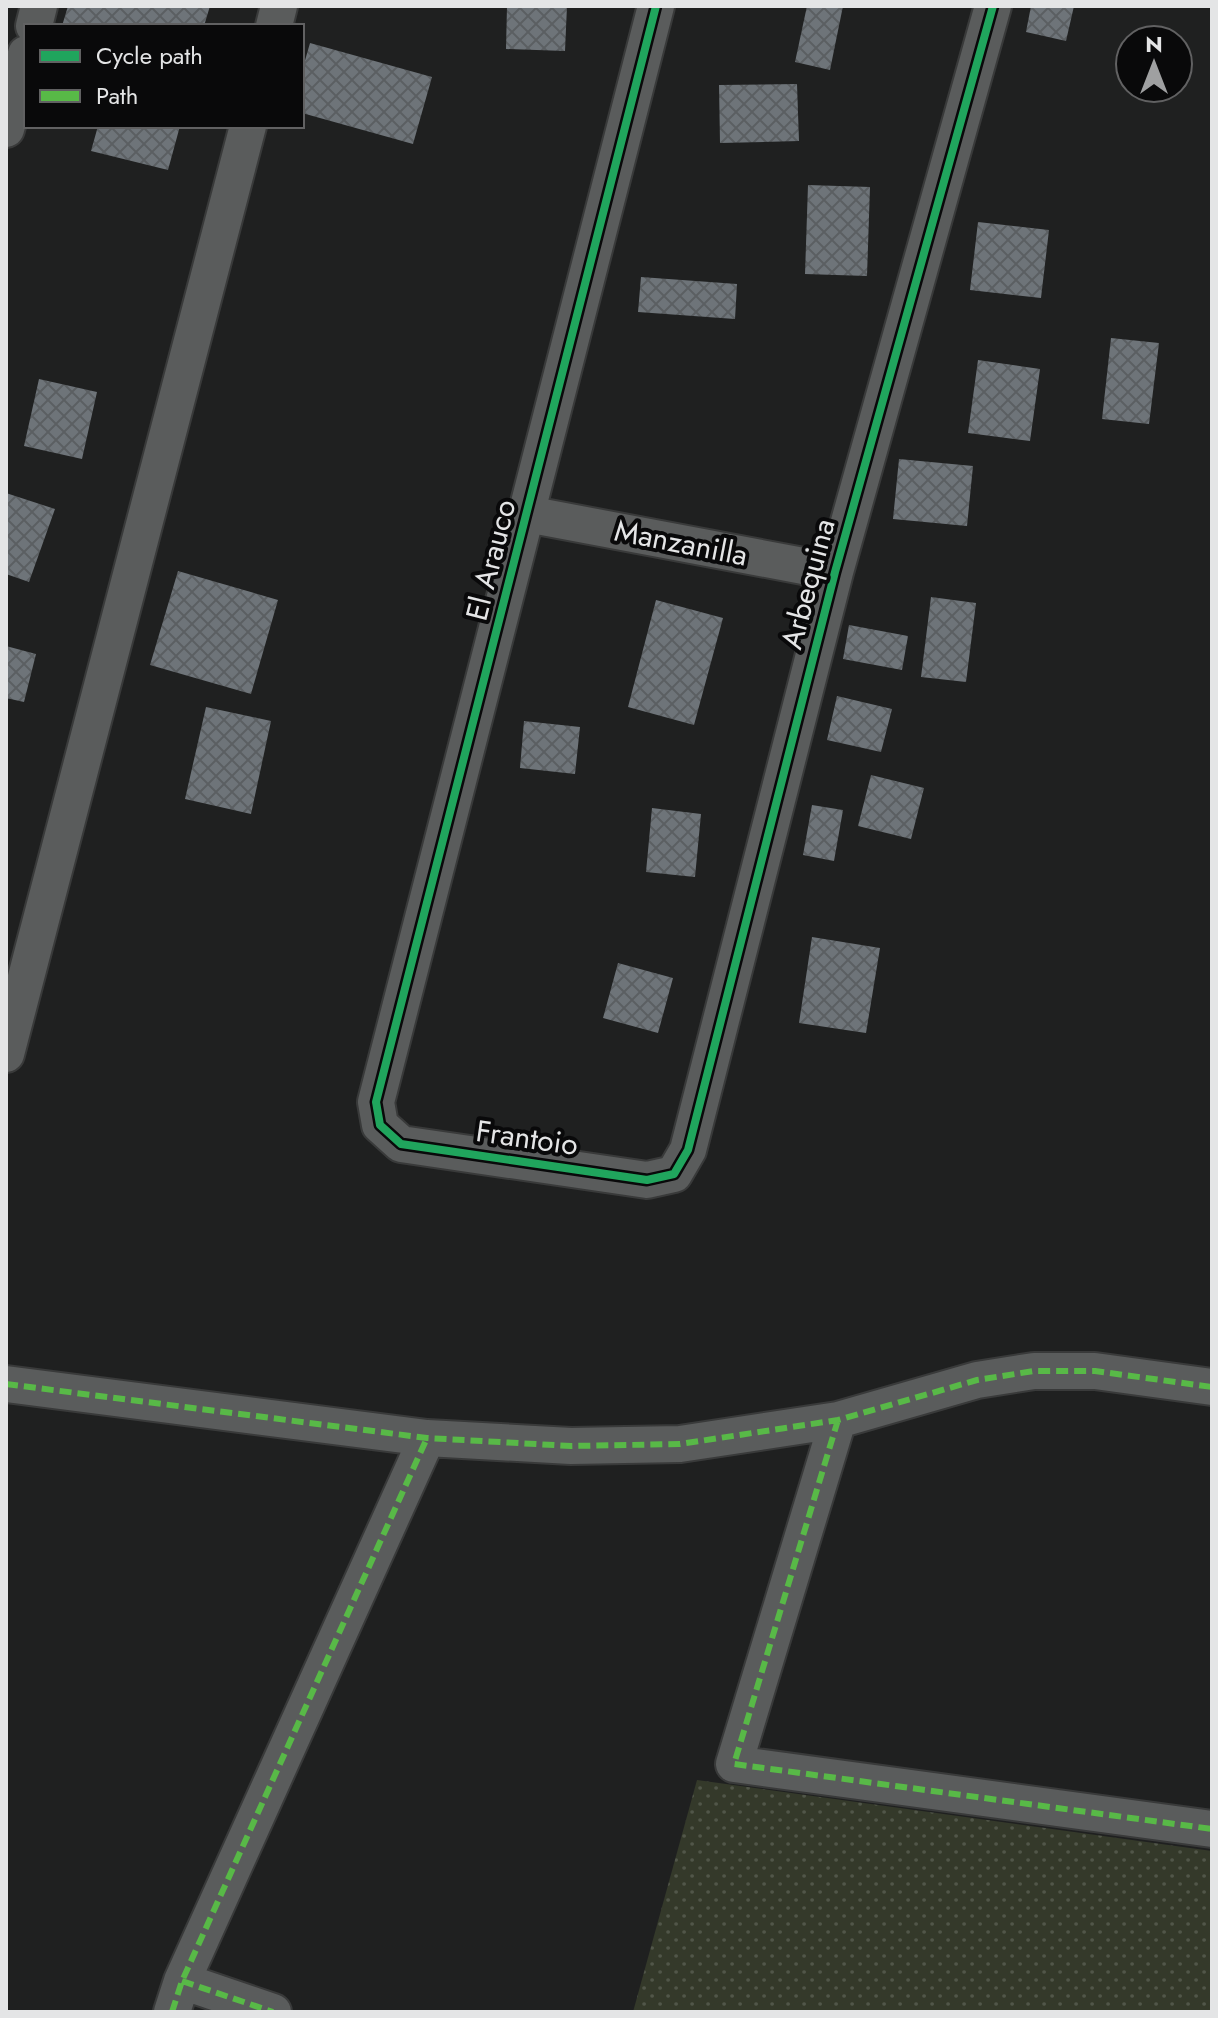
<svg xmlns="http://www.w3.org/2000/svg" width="1218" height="2018" viewBox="0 0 1218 2018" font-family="Jost,sans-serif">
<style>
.grass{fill:url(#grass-dots)}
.building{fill:url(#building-cross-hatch)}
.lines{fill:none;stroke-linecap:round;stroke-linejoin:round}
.street-casing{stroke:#393a3a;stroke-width:40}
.street{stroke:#5a5c5c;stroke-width:36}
.quiet{stroke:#58b947;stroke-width:6;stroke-dasharray:12 6;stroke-linecap:butt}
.cycleway-casing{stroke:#09090a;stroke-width:13}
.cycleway{stroke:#20a55d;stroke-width:8}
.labels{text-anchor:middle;stroke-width:8;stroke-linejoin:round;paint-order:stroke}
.street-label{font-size:30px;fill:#e4e5e6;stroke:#09090a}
</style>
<defs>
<pattern id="grass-dots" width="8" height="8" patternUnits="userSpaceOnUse" patternTransform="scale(2)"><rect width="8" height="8" fill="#34392a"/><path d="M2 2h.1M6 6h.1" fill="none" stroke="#515649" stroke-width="1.8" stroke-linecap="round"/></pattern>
<pattern id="building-cross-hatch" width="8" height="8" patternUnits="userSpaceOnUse" patternTransform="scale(2)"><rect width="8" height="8" fill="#6e7479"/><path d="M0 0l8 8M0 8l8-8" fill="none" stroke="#5b5f62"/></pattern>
</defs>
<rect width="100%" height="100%" fill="#1f2020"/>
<!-- grass -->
<path class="grass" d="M697,1780L1212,1851V2012H633Z"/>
<!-- building -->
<path class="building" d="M68,6H210L204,26H62Z
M507,6H567L565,51L506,49Z
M807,6H843L830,70L795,62Z
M1031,6H1074L1066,41L1026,32Z
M310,43L432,77L413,144L302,113V71Z
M797,84L799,141L720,143L719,85Z
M98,126H180L168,170L91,151Z
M808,185L870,187L867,276L805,274Z
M978,222L1049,230L1041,298L970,290Z
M641,277L737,284L735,319L638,312Z
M1111,338L1159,343L1149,424L1102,419Z
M978,360L1040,369L1030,441L968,433Z
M39,379L97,392L82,459L24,446Z
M899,459L973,466L967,526L893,519Z
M6,493L55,509L29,582L6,574Z
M178,571L278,600L251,694L150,665Z
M931,597L976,603L966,682L921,677Z
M656,600L723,618L694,725L628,707Z
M849,625L908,636L902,670L843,659Z
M6,646L36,654L24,702L6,698Z
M837,696L892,709L881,752L827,740Z
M206,707L271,721L251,814L185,799Z
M524,721L580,727L575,774L520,768Z
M871,775L924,788L911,839L858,826Z
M812,805L843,810L834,861L803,855Z
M652,808L701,814L695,877L646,872Z
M812,937L880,948L866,1033L799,1023Z
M618,963L673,978L658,1033L603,1018Z"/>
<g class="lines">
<!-- street casing -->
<g class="street-casing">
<path id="street" d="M656,6L376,1102L380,1125L401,1144L647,1180L674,1174L688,1150L835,572L993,6
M34,26L39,6
M274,26L279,6
M6,129L26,54
M527,514L835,572
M6,1054L248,126
M6,1384L427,1438L571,1446L680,1444L838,1420L977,1380L1034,1371H1095L1212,1387
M838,1420L734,1764L1212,1829
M182,1981L273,2012
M172,2012L182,1981L427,1438"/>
</g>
<!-- street -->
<use href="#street" class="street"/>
<!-- quiet -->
<path class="quiet" d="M6,1384L427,1438L571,1446L680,1444L838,1420L977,1380L1034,1371H1095L1212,1387
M838,1420L734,1764L1212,1829
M182,1981L273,2012
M172,2012L182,1981L427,1438"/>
<!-- cycleway casing -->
<g class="cycleway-casing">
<path id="cycleway" d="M656,6L376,1102L380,1125L401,1144L647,1180L674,1174L688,1150L835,572L993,6"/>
</g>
<!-- cycleway -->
<use href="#cycleway" class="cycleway"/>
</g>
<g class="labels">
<!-- street labels -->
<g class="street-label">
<text transform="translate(681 543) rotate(11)" y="10">Manzanilla</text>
<text transform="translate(491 560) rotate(-76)" y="10">El Arauco</text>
<text transform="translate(808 584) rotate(-75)" y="10">Arbequina</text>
<text transform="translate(527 1138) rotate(8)" y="10">Frantoio</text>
</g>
</g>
<!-- border -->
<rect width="1218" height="2018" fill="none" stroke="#e4e5e6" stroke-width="16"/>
<!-- legend -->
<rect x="24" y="24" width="280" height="104" fill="#09090a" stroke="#616162" stroke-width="2"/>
<rect x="40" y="50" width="40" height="12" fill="#20a55d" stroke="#616162" stroke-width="2"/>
<text x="96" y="64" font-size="24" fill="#e4e5e6">Cycle path</text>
<rect x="40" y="90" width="40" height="12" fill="#58b947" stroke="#616162" stroke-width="2"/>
<text x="96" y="104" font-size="24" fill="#e4e5e6">Path</text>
<!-- north arrow -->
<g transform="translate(1154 64)"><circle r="38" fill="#09090a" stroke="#616162" stroke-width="2"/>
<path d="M0-6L14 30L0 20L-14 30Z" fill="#9fa0a1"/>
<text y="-12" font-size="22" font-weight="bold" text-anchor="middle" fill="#e4e5e6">N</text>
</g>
</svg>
